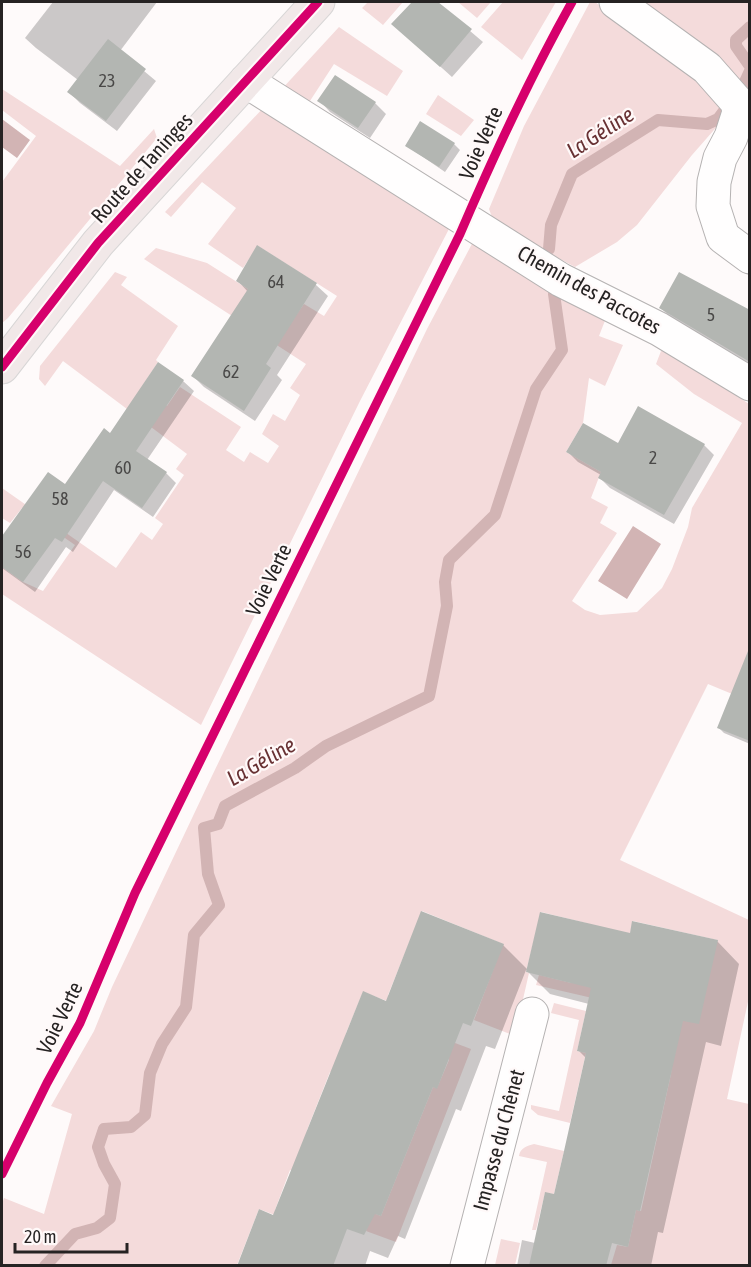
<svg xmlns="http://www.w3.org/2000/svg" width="751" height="1267" viewBox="0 0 751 1267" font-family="'Asap Condensed',sans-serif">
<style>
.green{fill:#f4dbdb}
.water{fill:#d2b4b4}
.shadow{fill:#0003}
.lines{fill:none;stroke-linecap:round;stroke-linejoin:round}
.stream{stroke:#d2b4b4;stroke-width:12}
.building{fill:#b3b6b2}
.minor-casing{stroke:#b5b2b2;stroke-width:35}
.major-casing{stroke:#d8d6d6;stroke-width:35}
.minor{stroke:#fffefe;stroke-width:33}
.major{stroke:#f1e8e8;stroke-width:33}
.cycleway-casing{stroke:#fff9f9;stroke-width:13}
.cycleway{stroke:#d6006c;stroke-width:9}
.labels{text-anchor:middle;stroke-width:4.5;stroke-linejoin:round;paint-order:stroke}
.number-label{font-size:18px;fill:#494847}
.street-label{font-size:21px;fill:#262323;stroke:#fff9f9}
.water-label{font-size:22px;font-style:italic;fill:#683133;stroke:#fff9f9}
</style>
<rect width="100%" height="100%" fill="#fefafa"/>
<!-- green -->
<path class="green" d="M368,2H403L383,25L362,8Z
M458,2H491L477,18Z
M503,2H556L522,60L481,27Z
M590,2H595L701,82L728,114L692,155L637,225L617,242L575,267L523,239L492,217L489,209L524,126Z
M642,2H749V85L745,89Z
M339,27L403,71L387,96L334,64L308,104L280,91Z
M2,89L120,166L154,129L157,138L8,318L2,323V182L36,136L2,110Z
M438,95L474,120L461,136L426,114Z
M265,106L450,227L360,401L201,725L2,594V567L23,582L43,591L75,545L22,508L10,523L2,518V488L116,568L141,532L152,540L163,524L155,518L184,475L176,469L187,454L63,361L45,386L39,379L40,366L115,272L127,277L121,285L178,326L156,360L158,362L141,388L167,406L180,387L241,427L226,450L244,462L250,452L268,463L279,446L262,434L273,414L285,421L300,395L290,388L306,364L144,259L156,248L207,263L294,318L304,304L324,316L337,296L258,246L243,268L208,244L236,208L202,182L171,217L165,212Z
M474,240L606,318L599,336L623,345L605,386L589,378L583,423L566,452L601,472L591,498L608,507L600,523L617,533L572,601L585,610L600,615L637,612L662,588L672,569L688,527L692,508L742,423L694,394L656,364L661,351L670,352L749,404V701L708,684L620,860L749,920V997L727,1099L749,1104V1265H611L617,1245L628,1247L636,1210L641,1211L671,1074L675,1039L717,940L633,921L614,1003L536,985L539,975L571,983L586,923L541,912L526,972L529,973L521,1008L510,1034L474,1020L503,944L422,911L388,995L395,1004L363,992L361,997L346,1033L342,1076L330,1072L307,1130L303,1175L290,1170L275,1210L293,1222L259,1209L237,1265H2V1204L4,1198L44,1214L72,1114L51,1106L94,1031L112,987L211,778L427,329Z
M554,1003L586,1011L577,1051L586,1053L570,1123L538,1115L531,1109V1105L559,1111L579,1020L551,1013Z
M439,1037L471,1049L396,1242L366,1231L373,1213L381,1216L433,1087L437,1088L449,1060Z
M534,1144L564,1151L554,1194L545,1193L536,1230H532L547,1162L519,1156C520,1148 527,1146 534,1144Z
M501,1239L520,1243L515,1265H495Z"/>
<!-- water -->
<path class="water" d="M2,119L30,140L17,158L2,147Z
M633,526L661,544L627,599L598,581Z"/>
<!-- shadow -->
<path class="shadow" d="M53,2H157L120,51L156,81L117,131L80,103L69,92L78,80L36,48L25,38Z
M414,2H436L483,42L452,77L393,24Z
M319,100L375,103L386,114L370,138L330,112Z
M454,144L460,150L445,172L407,146Z
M258,247L316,285L328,296L277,375L282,380L255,421L204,387L193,376L248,292L238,281Z
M661,308L750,312V365L672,319Z
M159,364L183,381L194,391L147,460L166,473L176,483L153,517L114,490L73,552L66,547L35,592L2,568V539L48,474L66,486L111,435Z
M619,445H704L714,455L674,524L610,488L600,478L601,475L578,462L568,452Z
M750,702V744L724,733L719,728Z
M631,935L717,941L739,964L721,1046L706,1042L663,1233L658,1232L651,1266H517L522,1240L535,1243L555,1196L586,1058L579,1051L589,1004L550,994L526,970L495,1049L486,1046L461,1111L456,1109L405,1239L398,1236L388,1258L370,1251L365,1266H238L274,1217L387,1003L503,945L528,970Z"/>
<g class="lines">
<!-- stream -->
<path class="stream" d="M750,27L736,40V46L750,66
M744,84L750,71
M549,249L551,225L572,174L658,120L707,124L718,119L724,111
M45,1266L75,1234L97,1228L110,1218L115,1184L104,1164L98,1147L104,1129L131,1127L145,1115L150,1073L162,1044L186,1007L194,935L219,905L208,874L204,828L218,824L225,806L295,768L326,746L429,696L447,606L445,582L449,560L495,515L536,389L562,350L554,294"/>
</g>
<!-- building -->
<path class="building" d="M412,2H438L472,29L440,67L391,24Z
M108,39L146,69L106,121L67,92Z
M335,75L376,102L358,128L317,101Z
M420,121L455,143L439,167L405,146Z
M257,245L317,283L266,364L271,368L244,411L191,376L248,289L236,281Z
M679,272L750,310V362L659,308Z
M158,362L184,380L136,451L167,472L142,508L103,481L62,542L55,538L23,582L2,567V536L48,472L65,484L104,428L110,433Z
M638,406L705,444L664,515L598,478L601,472L566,452L583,423L618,443Z
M748,651H750V741L717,728Z
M421,911L504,944L471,1026L463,1023L437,1089L433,1087L381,1216L375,1214L364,1235L347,1229L333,1266H237L259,1209L273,1215L363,991L386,1001Z
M540,912L630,933L632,921L718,940L699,1024L683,1021L640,1211L636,1210L628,1247L612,1243L606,1266H529L545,1192L554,1194L564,1151L586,1053L577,1051L591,988L526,972Z"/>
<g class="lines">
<!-- minor casing -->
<g class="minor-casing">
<path id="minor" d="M616,2L707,68L737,102L739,112L731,137L720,158L714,182L713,206L723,237L750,257
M246,81L561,280L659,329L750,384
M467,1266L532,1014"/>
</g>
<!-- major casing -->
<g class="major-casing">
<path id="major" d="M2,367L98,243L318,2"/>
</g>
<!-- minor -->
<use href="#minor" class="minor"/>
<!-- major -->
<use href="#major" class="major"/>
<!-- cycleway casing -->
<g class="cycleway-casing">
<path id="cycleway" d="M2,367L98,243L318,2
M2,1174L47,1083L80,1023L135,893L460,234C494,155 530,77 572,2"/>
</g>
<!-- cycleway -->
<use href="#cycleway" class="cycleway"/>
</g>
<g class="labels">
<!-- number labels -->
<g class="number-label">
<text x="107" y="87">23</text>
<text x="276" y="288">64</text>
<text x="711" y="321">5</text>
<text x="231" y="378">62</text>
<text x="653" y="464">2</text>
<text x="123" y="474">60</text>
<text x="60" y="505">58</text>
<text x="23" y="558">56</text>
</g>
<!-- street labels -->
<g class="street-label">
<text transform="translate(481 143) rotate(-66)" y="7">Voie Verte</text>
<text transform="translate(142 168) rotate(-48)" y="7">Route de Taninges</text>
<text transform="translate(589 290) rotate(29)" y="7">Chemin des Paccotes</text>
<text transform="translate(269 580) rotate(-64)" y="7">Voie Verte</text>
<text transform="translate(60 1018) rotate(-64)" y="7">Voie Verte</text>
<text transform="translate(499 1140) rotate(-75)" y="7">Impasse du Chênet</text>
</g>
<!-- water labels -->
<g class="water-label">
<text transform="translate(600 132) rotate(-33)" y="8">La Géline</text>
<text transform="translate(261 761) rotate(-30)" y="8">La Géline</text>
</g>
</g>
<!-- border -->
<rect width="751" height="1267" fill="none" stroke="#262323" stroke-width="6"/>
<!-- scale -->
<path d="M15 1243v9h112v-9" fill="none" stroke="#262323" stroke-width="3"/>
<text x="24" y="1243" font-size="18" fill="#262323" stroke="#fff9f9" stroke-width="4.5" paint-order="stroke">20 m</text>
</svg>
